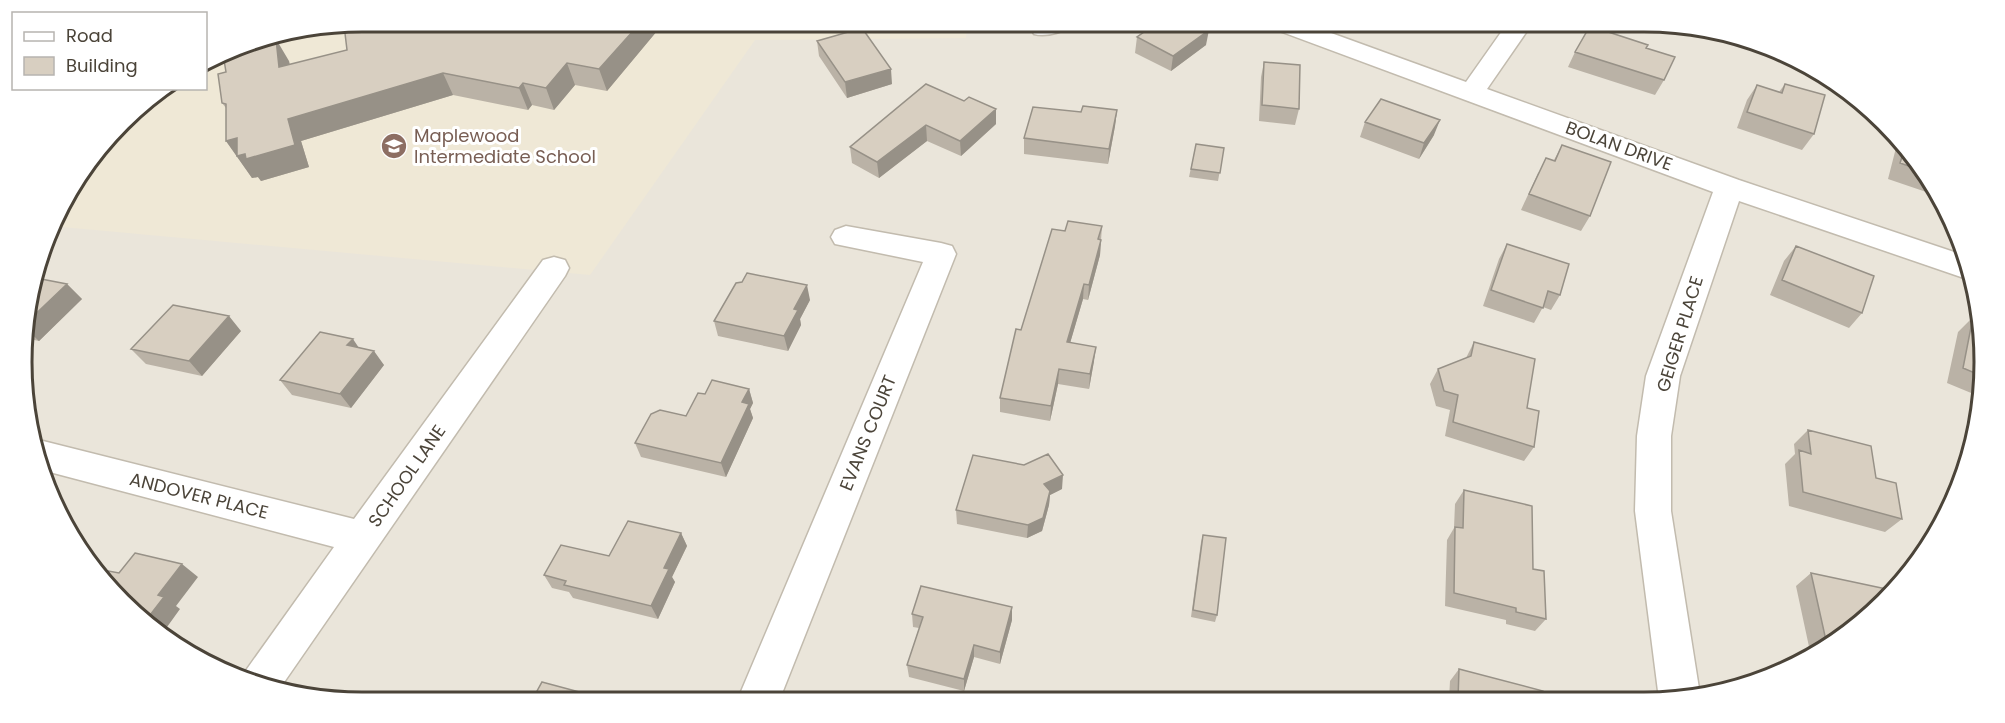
<svg xmlns="http://www.w3.org/2000/svg" width="2005" height="723" viewBox="0 0 2005 723" font-family="Poppins,sans-serif">
<style>
.residential{fill:#eae5da}
.education{fill:#efe8d6}
.lines{fill:none;stroke-linecap:round;stroke-linejoin:round}
.minor-casing{stroke:#c2bbae;stroke-width:3}
.minor{fill:#fff;fill-rule:evenodd}
.wall{fill:#bab2a6}
.shaded-wall{fill:#979187}
.building{fill:#d8cfc1;stroke:#979187;stroke-width:1.5}
.labels{text-anchor:middle;stroke-width:6;stroke-linejoin:round;paint-order:stroke}
.education-label{font-size:18px;fill:#785e54;stroke:#fff;text-anchor:start}
.street-label{font-size:18px;fill:#4b4439;stroke:#fff}
.rim{fill:none;stroke:#4b4439;stroke-width:3}
</style>
<rect width="100%" height="100%" fill="#f6f3ec"/>
<!-- residential -->
<path class="residential" d="M362,21H1643L1731,33L1851,91L1938,191L1981,317L1972,449L1938,532L1868,617L1794,667L1688,699L362,702L274,690L172,644L79,551L33,449L24,317L56,211L137,106L164,89L206,88V63L232,47Z"/>
<!-- education -->
<path class="education" d="M362,21H772L770,25L967,22L966,38L755,40L590,275L51,226L56,211L137,106L164,89L206,88V63L232,47Z"/>
<g class="lines">
<!-- minor casing -->
<g class="minor-casing">
<path id="minor" d="M1041,21H1075C1068,32 1047,37 1034,34L1031,29Z
M1263,21H1298L1466,82L1509,21H1534L1487,89L1739,180L1960,254L1968,277L1964,278L1739,201L1680,376L1671,436V511L1700,695L1688,699H1659L1635,511L1637,436L1646,376L1713,192L1266,26Z
M846,226L941,243L952,246L956,254L779,701H737L923,262L835,244L831,237L835,230Z
M554,257L565,260L569,268L565,276L278,691L242,676L334,547L42,470L33,449L32,440L35,439L354,519L543,260Z"/>
</g>
<!-- minor -->
<use href="#minor" class="minor"/>
</g>
<!-- wall -->
<path class="wall" d="M362,21H655L657,31L607,91L575,85L554,110L532,105L528,110L453,95L301,141L309,167L261,181L258,177L252,178L226,141V108L222,103L289,61L290,65L347,50Z
M1137,37L1206,45L1171,71L1135,53Z
M817,41L892,84L847,98L819,56Z
M1647,48L1664,80L1655,95L1568,67L1575,52Z
M1264,62L1299,109L1295,125L1259,121L1261,77Z
M1785,84L1814,134L1802,150L1737,128L1747,100L1757,85L1779,92Z
M964,101L996,109V124L961,156L927,141L879,178L852,163L850,147Z
M1117,110L1115,126L1108,164L1024,154V138L1081,112Z
M1365,122L1434,135L1419,159L1360,137Z
M1196,144L1224,148L1218,181L1189,177Z
M1897,144L1938,191L1940,195L1938,196L1888,179Z
M1562,145L1590,216L1581,231L1521,210L1538,173L1554,160Z
M1102,226L1100,255L1088,300L1083,299L1070,343L1094,361L1089,389L1058,384L1050,421L1000,412V398L1021,330L1065,231Z
M1507,244L1560,295L1551,310L1543,307L1534,323L1483,306L1499,259Z
M1796,246L1862,313L1849,328L1770,295L1784,261Z
M67,284L82,299L39,341L25,338L24,317Z
M810,300L800,319L801,325L788,351L718,336L714,321Z
M1973,317L1981,320L1976,395L1947,383L1958,332Z
M241,331L202,376L146,364L131,349Z
M1474,342L1527,408L1534,447L1524,461L1445,436L1450,410L1436,406L1430,384L1438,369L1466,358Z
M359,347L384,365L351,408L292,395L280,380Z
M749,389L753,403L750,409L753,418L726,477L641,457L635,443L686,416L705,394Z
M1808,430L1876,478L1902,519L1885,532L1789,506L1785,464L1795,454L1794,444Z
M1062,489L1050,495L1049,505L1042,531L1027,538L957,524L956,510Z
M1464,490L1533,569L1546,619L1535,631L1506,624V620L1445,606L1447,540L1454,528L1455,504Z
M681,533L687,546L672,577L675,582L658,619L573,598L569,592L552,588L544,575L609,556Z
M1203,535L1217,615L1215,622L1191,617L1201,542Z
M1811,573L1868,617L1811,656L1796,586Z
M1012,607V620L1000,664L974,657L964,691L909,677L907,665L919,628L913,627L912,614Z
M1459,669L1543,699L1449,700L1450,681Z"/>
<!-- shaded-wall -->
<path class="shaded-wall" d="M642,21H655L657,31L607,91L599,69Z
M1209,30L1206,45L1171,71L1173,56Z
M276,39L289,61L293,89L279,67Z
M567,63L575,85L554,110L546,88Z
M891,69L892,84L847,98L845,82Z
M443,73L453,95L301,141L309,167L261,181L258,177L252,178L226,141L237,138L288,119Z
M523,83L532,105L528,110L519,88Z
M996,109V124L961,156L960,141Z
M1117,110L1115,126L1108,164L1109,149Z
M1440,120L1434,135L1419,159L1424,143Z
M926,125L927,141L879,178L877,162Z
M1101,240L1100,255L1088,300L1089,285Z
M67,284L82,299L39,341L24,327V325Z
M1084,284L1083,299L1066,357L1067,342Z
M807,285L810,300L800,319L801,325L788,351L784,336L794,309Z
M229,316L241,331L202,376L189,361Z
M353,339L363,354L347,345Z
M1096,347L1094,361L1089,389L1090,374Z
M374,351L384,365L351,408L340,394Z
M1059,369L1058,384L1050,421L1051,406Z
M749,389L753,403L750,409L753,418L726,477L721,463L742,402Z
M1063,475L1062,489L1050,495L1049,505L1042,531L1027,538L1028,525L1044,484Z
M681,533L687,546L672,577L675,582L658,619L651,606L664,568Z
M182,564L198,577L176,606L180,609L162,634L147,619L158,595Z
M1012,607V620L1000,664V652Z
M974,645V657L964,691V679Z"/>
<!-- building -->
<path class="building" d="M362,21H642L599,69L567,63L546,88L523,83L519,88L443,73L288,119L295,145L246,159L245,154L237,156V138L226,141V104L222,103L218,74L226,72L224,60L233,57L231,52L276,39L279,67L347,50L344,25Z
M1160,21H1192L1209,30L1173,56L1137,37Z
M1590,26L1648,45L1646,48L1675,57L1664,80L1575,52Z
M862,28L891,69L845,82L817,41Z
M1264,62L1300,65L1299,109L1262,105Z
M926,84L964,101L969,97L996,109L960,141L926,125L877,162L850,147Z
M1785,84L1825,95L1814,134L1747,112L1757,85L1782,93Z
M1381,99L1440,120L1424,143L1365,122Z
M1083,106L1117,110L1109,149L1024,138L1033,107L1081,112Z
M1196,144L1224,148L1220,173L1191,169Z
M1562,145L1611,162L1590,216L1529,194L1546,158L1555,161Z
M1904,151L1920,170L1900,163Z
M1068,221L1102,226L1098,239L1101,240L1089,285L1084,284L1067,342L1096,347L1090,374L1059,369L1051,406L1000,398L1016,329L1021,330L1052,229L1065,231Z
M1507,244L1569,264L1560,295L1548,291L1543,308L1491,290Z
M1796,246L1874,276L1862,313L1782,280Z
M747,273L807,285L794,309L798,310L784,336L714,321L736,283L742,282Z
M36,278L67,284L24,325V317Z
M173,305L229,316L189,361L131,349Z
M1973,317L1981,320L1977,374L1963,368Z
M320,332L353,339L347,345L374,351L340,394L280,380Z
M1474,342L1535,359L1527,408L1539,411L1534,447L1453,422L1458,395L1444,391L1438,369L1471,356Z
M712,380L749,389L742,402L749,404L721,463L635,443L651,414L660,410L686,416L698,393L705,394Z
M1808,430L1871,446L1876,478L1896,483L1902,519L1803,492L1799,450L1811,454Z
M1048,454L1063,475L1044,484L1050,491L1043,518L1028,525L956,510L973,455L1024,465Z
M1464,490L1532,506L1533,569L1544,571L1546,619L1516,612V608L1454,593L1455,527L1463,528Z
M628,521L681,533L664,568L669,569L651,606L564,585L566,581L544,575L561,545L609,556Z
M1203,535L1226,538L1217,615L1193,610Z
M135,553L182,564L158,595L164,597L147,619L100,573L103,570L119,573Z
M1811,573L1891,590L1868,617L1827,645Z
M921,586L1012,607L1000,652L974,645L964,679L907,665L923,617L912,614Z
M1459,669L1543,691V699L1458,700Z
M542,682L598,697L596,701L531,702Z"/>
<!-- icons -->
<defs>
<g id="school-disc" transform="scale(1.35)"><circle r="9.5" fill="#8d6e63" stroke="#fff"/><path d="M0-5L7-2L0 1L-7-2ZM-4 1L0 2.5L4 1V4Q0 6-4 4Z" fill="#fff"/></g>
</defs>
<g fill-rule="evenodd">
<use href="#school-disc" x="394" y="146"/>
</g>
<g class="labels">
<!-- education labels -->
<g class="education-label">
<text x="414" y="142">Maplewood<tspan x="414" dy="21">Intermediate School</tspan></text>
</g>
<!-- street labels -->
<g class="street-label">
<text transform="translate(1619 146) rotate(20)" y="6">BOLAN DRIVE</text>
<text transform="translate(1680 334) rotate(-73)" y="6">GEIGER PLACE</text>
<text transform="translate(868 433) rotate(-68)" y="6">EVANS COURT</text>
<text transform="translate(407 476) rotate(-55)" y="6">SCHOOL LANE</text>
<text transform="translate(199 496) rotate(14)" y="6">ANDOVER PLACE</text>
</g>
</g>
<!-- crop -->
<path d="M0 0H2005V723H0ZM362 32H1644A330 330 0 0 1 1974 362V362A330 330 0 0 1 1644 692H362A330 330 0 0 1 32 362V362A330 330 0 0 1 362 32Z" fill="#fff" fill-rule="evenodd"/>
<path class="rim" d="M362 32H1644A330 330 0 0 1 1974 362V362A330 330 0 0 1 1644 692H362A330 330 0 0 1 32 362V362A330 330 0 0 1 362 32Z"/>
<!-- legend -->
<rect x="12" y="12" width="195" height="78" fill="#ffffff" stroke="#b7b4b0" stroke-width="1.5"/>
<rect x="24" y="32" width="30" height="9" fill="#ffffff" stroke="#b7b4b0" stroke-width="1.5"/>
<text x="66" y="42" font-size="18" fill="#4b4439">Road</text>
<rect x="24" y="57" width="30" height="18" fill="#d8cfc1" stroke="#b7b4b0" stroke-width="1.5"/>
<text x="66" y="72" font-size="18" fill="#4b4439">Building</text>
</svg>
